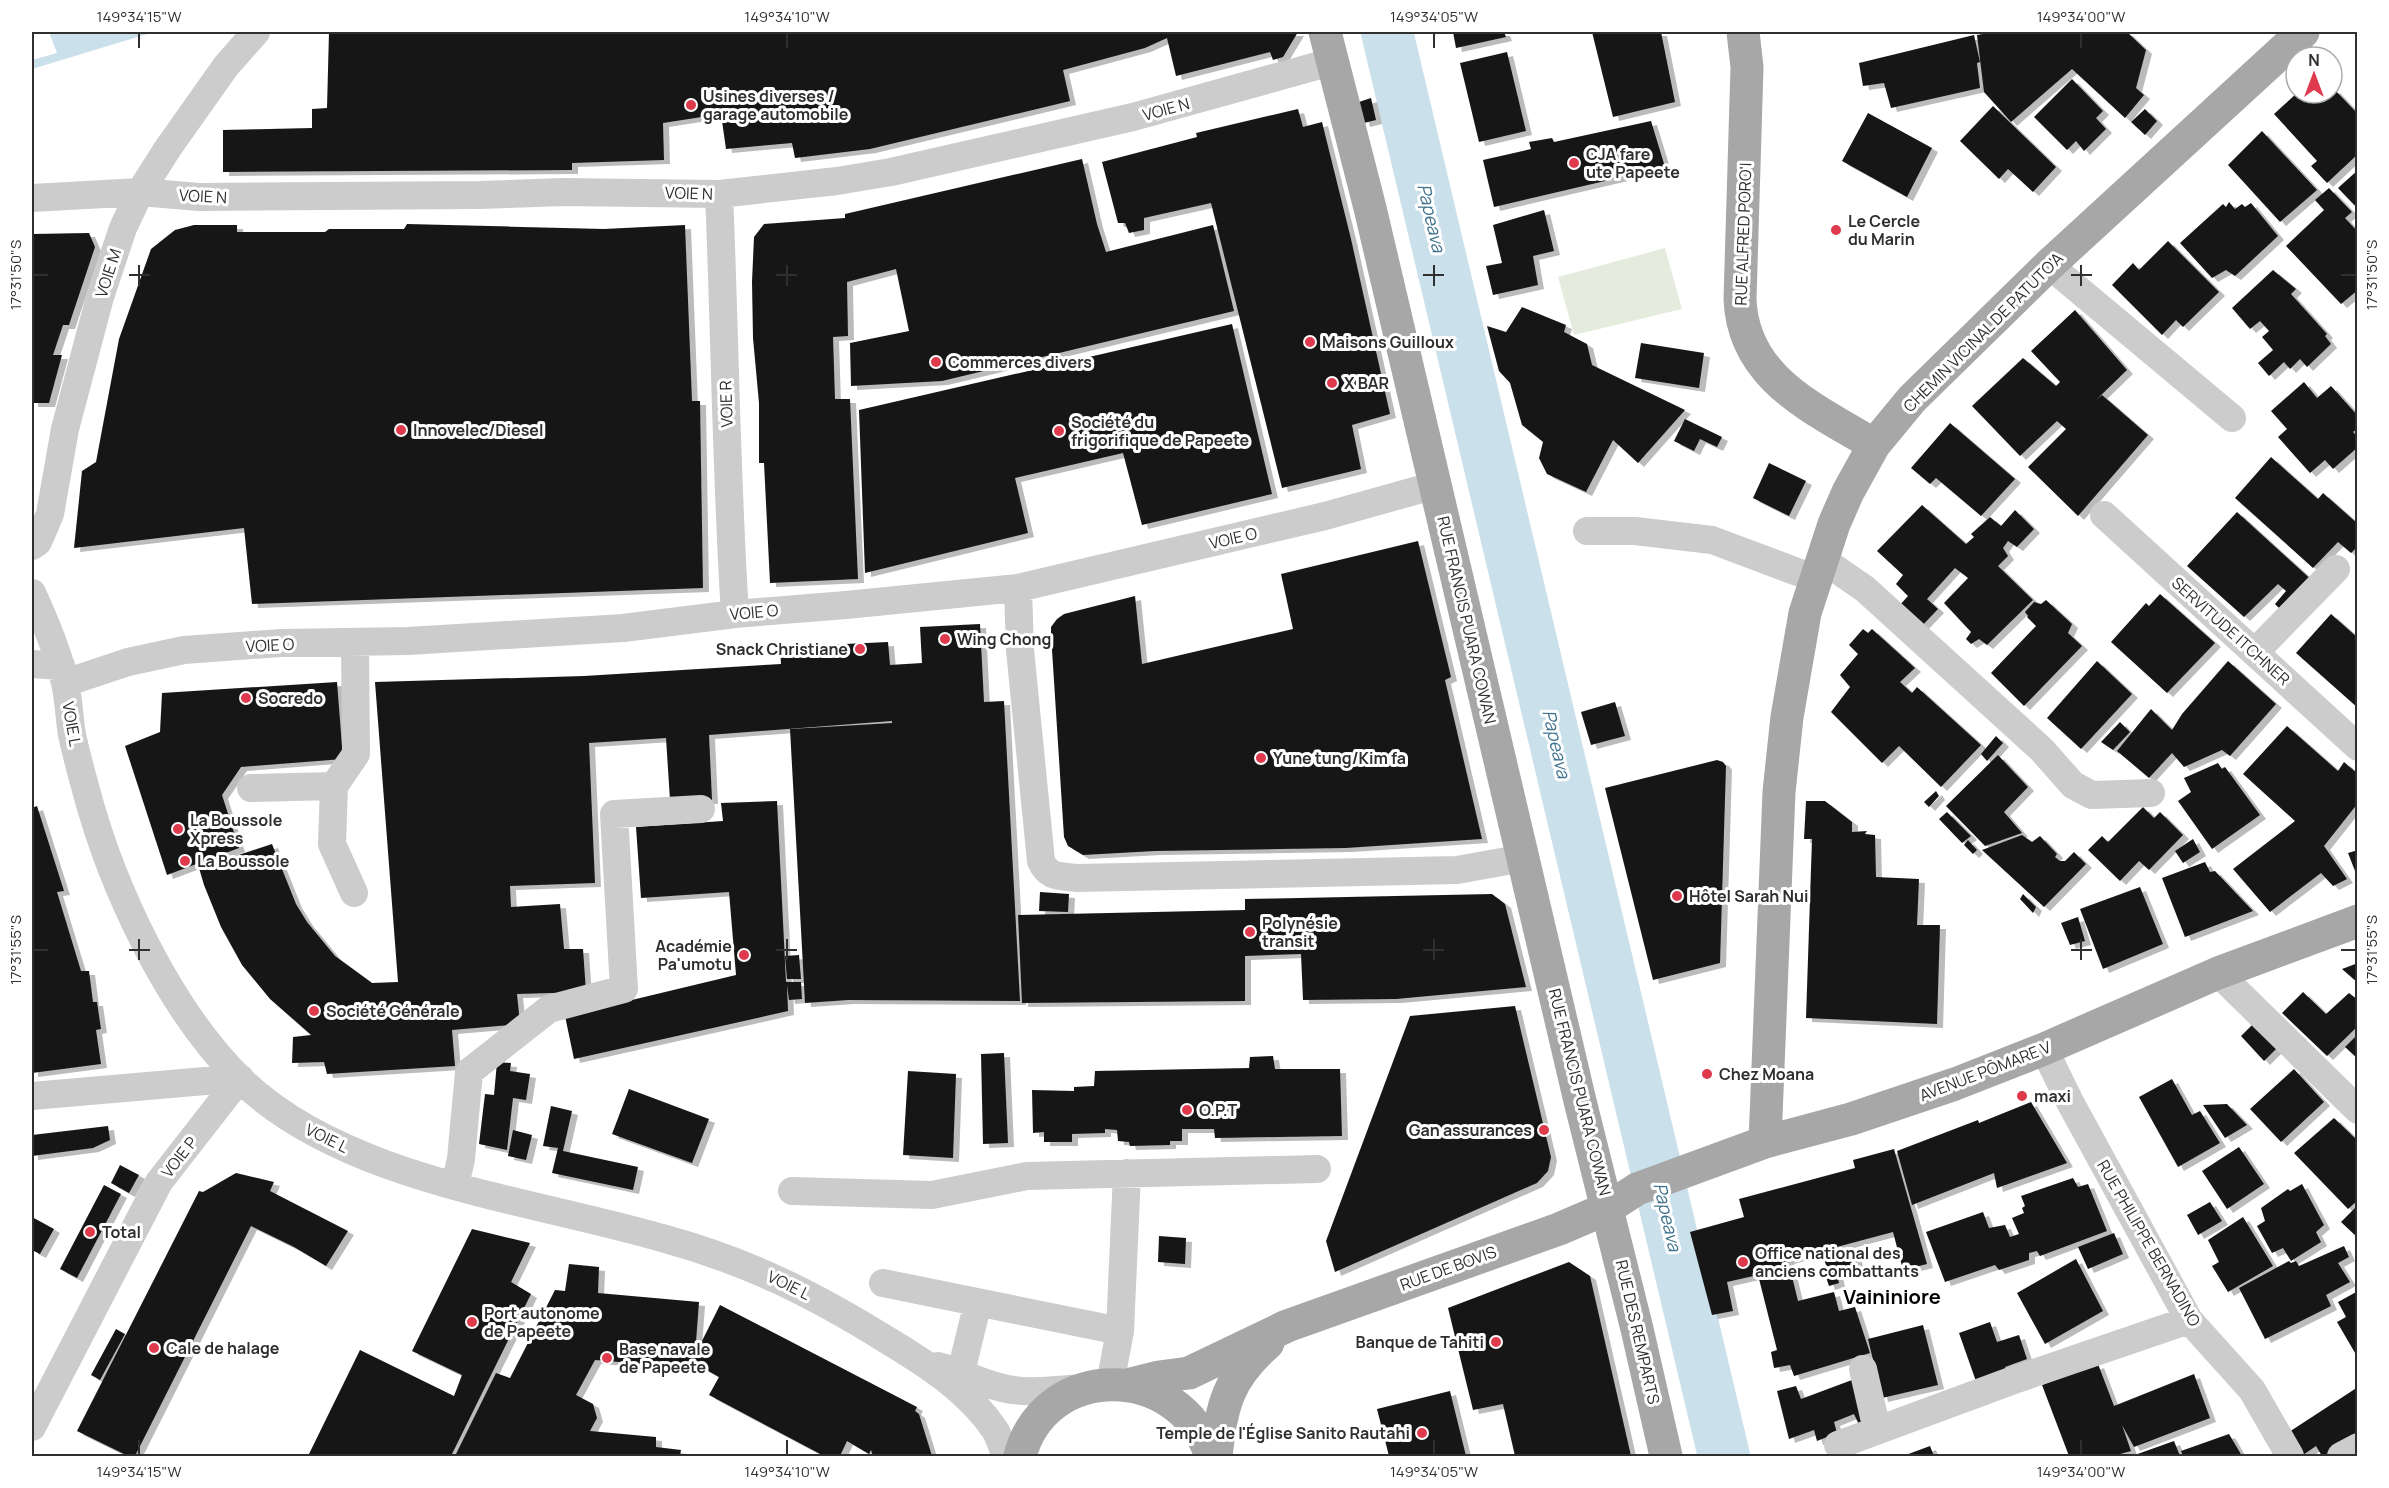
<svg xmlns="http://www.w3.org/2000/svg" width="2389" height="1488" viewBox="0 0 2389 1488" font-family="Manrope,sans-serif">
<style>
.green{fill:#e6ecdd}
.water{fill:#cae0ea}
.pier{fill:#fff}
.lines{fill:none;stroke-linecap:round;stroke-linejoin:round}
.river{stroke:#cae0ea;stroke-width:52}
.building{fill:#161616;filter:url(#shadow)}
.minor{stroke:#ccc;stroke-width:28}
.major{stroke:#a7a7a7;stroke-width:33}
.ticks{fill:none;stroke:#2f2f2f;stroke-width:2}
.poi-dot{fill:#de394d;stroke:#fff;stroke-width:2}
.labels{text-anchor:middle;stroke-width:6;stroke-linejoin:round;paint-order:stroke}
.poi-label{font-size:16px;font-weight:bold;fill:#2f2f2f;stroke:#fff;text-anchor:start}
.street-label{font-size:16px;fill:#2f2f2f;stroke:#fff}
.water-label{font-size:18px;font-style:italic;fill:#40738e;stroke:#fff}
.quarter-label{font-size:20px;font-weight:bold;fill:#000;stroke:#fff}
.neatline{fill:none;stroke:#2f2f2f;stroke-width:2}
.ticks-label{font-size:15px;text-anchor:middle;fill:#2f2f2f}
</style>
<defs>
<filter id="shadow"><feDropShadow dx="6" dy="4" stdDeviation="0" flood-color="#0004"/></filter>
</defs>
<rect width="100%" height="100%" fill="#fff"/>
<!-- green -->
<path class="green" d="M1665,248L1682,309L1574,335L1558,277Z"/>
<!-- water -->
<path class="water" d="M32,32H154L32,69Z"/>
<!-- pier -->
<path class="pier" d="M32,32H49L57,53L32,60Z"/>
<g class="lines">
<!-- river -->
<path class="river" d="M1387,32L1724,1456"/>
</g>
<!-- building -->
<path class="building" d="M329,32H1298L1283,57L1273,60L1270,52L1176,76L1167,38L1145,48L1063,70L1070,101L870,149L795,158L792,143L726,149L721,114L663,123L664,160L572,163V170L223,172V130L312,128V109L327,108Z
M1453,32H1504L1506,37L1456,48Z
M1592,32H1661L1675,102L1613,117Z
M1994,32H2127L2146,50L2136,88L2144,95L2125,118L2072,69L2011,122L1984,92L1977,35Z
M1974,35L1980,62L1977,63L1980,88L1891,108L1884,83L1863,86L1859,63Z
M1507,52L1526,131L1479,142L1460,63Z
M2072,79L2103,111L2096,118L2106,129L2084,151L2076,141L2067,150L2034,117Z
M2334,89L2358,114V135L2355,137L2358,139V154L2327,183L2311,166L2317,161L2274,114L2297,93H2312L2320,102Z
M1371,98L1376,120L1364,123L1359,102Z
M1993,106L2056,167L2033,192L2008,169L1999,179L1960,141Z
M1298,109L1303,127L1322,122L1351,239L1390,414L1352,425L1361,469L1282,488L1211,203L1144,218V230L1129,233L1125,223H1118L1102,162L1197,137L1196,133Z
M2145,109L2157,121L2145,135L2131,122Z
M1868,113L1932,148L1907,197L1842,161Z
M1651,121L1665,167L1494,207L1483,160L1531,149L1529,142L1552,138L1554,142Z
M2262,131L2317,190L2280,222L2228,165Z
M1082,159L1097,224L1106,252L1213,225L1234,311L942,381L851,386L850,343L909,331L896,269L847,282L848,336L833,337L835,399H850L858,579L770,583L764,463H759V403L753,338L752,282L754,237L764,224L845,218V214Z
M2358,170V209L2338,188Z
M2329,188L2352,212L2345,218L2358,232V290L2341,304L2286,246L2324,210L2315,200Z
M2229,202L2235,209L2242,204L2245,207L2251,203L2278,236L2235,276L2226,270L2212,278L2180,243L2223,204L2226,207Z
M1544,210L1554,251L1533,256L1538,285L1493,295L1486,266L1502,263L1493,225Z
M407,224L604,229L685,225L692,401H700L703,588L252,604L244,528L74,548L82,471L96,462L119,339L151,249L175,230L194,225H237V232H325L329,229H404Z
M89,233L95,247L69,325H63L53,355H62L49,403H32V234Z
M2168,241L2219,292L2183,327L2176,320L2162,335L2112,285L2133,263L2139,270Z
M2273,270L2296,289L2291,294L2327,334L2325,336L2331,344L2307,367L2300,359L2290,369L2284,362L2269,376L2258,363L2273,350L2262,337L2269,331L2260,321L2250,329L2232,308Z
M1522,307L1566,325L1564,332L1587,344L1592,365L1685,410L1638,463L1613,440L1586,492L1547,474L1539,458L1543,442L1522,425L1510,383L1499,371L1487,326L1506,332Z
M2075,310L2127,370L2096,400L2102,395L2148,435L2078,516L2028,467L2066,429L2057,421L2020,456L1972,406L2023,358L2056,386L2060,382L2031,351Z
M1232,324L1272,494L1142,525L1123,453L1015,478L1028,533L865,573L859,410Z
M1641,343L1704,353L1699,388L1635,378Z
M2304,382L2317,398L2331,386L2358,416V428L2353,432L2358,437V447L2333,469L2325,460L2310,473L2278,437L2287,429L2271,411Z
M1685,419L1722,437L1717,447L1700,439L1694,451L1674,441Z
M1950,423L2015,479L1981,516L1936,478L1930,484L1911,468Z
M2271,457L2318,499L2323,493L2358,524V546L2351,553L2338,542L2313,568L2235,498Z
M1769,463L1806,481L1789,516L1753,498Z
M1922,505L1966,544L1974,537L1971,534L1990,517L2001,526L2015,510L2034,529L2017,547L2008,541L2003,548L2008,556L1998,566L2033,600L1987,645L1979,639L1971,644L1966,639L1971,632L1944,603L1968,578L1955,568L1927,599L1938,609L1919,629L1899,606L1908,596L1896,584L1903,575L1877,551Z
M2237,512L2315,583L2286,615L2275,604L2286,591L2278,584L2244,617L2187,566Z
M1418,541L1451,677L1445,680L1482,839L1346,848L1155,851L1083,855L1068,846L1064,837L1051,634V627L1057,619L1064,614L1135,596L1142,664L1293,629L1281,574Z
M2160,594L2215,643L2167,693L2111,642L2146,603L2149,606Z
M2046,600L2072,624L2068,633L2082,646L2024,706L1991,673L2036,626L2027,617L2028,616L2025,612L2034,602L2041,604Z
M2331,614L2358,638V708L2296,653Z
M980,624L984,702L1004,701L1020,1001L848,1000L805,1003L790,729L892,723V721L709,735L712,800H670L666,738L589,743L595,883L510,886L511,907L560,904L564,949H583L586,992L517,994L520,1024L452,1030L455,1066L327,1074L324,1062L292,1063L293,1037L311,1035L270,999L242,965L221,927L204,885L199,868L272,844L296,904L307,922L335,956L372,983L398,982L375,682L584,676L781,664L780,647L888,642L890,665L922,663L920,627Z
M1863,629L1868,633L1872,629L1915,668L1900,682L1912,693L1917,687L1981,745L1941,787L1899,746L1882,763L1831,712L1850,687L1840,675L1858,654L1849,645Z
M2097,661L2132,694L2081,749L2047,718Z
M2228,661L2276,704L2230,756L2222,750L2184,767L2172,753L2149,778L2117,751L2151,709L2172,730L2182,714Z
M337,682L343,759L241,767L222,795L239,848L167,875L125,746L160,732L162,693Z
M1615,702L1625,736L1591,745L1581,712Z
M2120,722L2130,732L2113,750L2101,742Z
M2287,726L2338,771L2344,762L2358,774V803L2324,846L2347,879L2333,886L2321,873L2270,912L2233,869L2295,821L2243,774Z
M1996,736L2003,743L1987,761L1981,754Z
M1998,755L2028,787L2004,812L2022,833L1985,846L1946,806Z
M1717,760L1723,762L1726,766L1720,963L1653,980L1605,788Z
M2218,763L2222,769L2225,767L2260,815L2212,849L2178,801L2191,792L2184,778Z
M1936,791L1939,796L1929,807L1924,802Z
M777,801L786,982H801L802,999L789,1000L787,985L788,1011L574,1059L565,1016L736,975L729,892L641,898L636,827L723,821L721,803Z
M1806,801H1825L1852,822V832L1867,831L1865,834L1875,835L1876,877L1919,879L1917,925H1940L1937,1024L1806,1018L1812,839H1804Z
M37,806L64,891L57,892L81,971H89L93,1002H97L101,1029L96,1030L101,1064L32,1073V808Z
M2143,807L2154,818L2160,812L2183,835L2149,870L2139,861L2120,881L2088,850L2102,836L2108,842Z
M1947,812L1971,836L1962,843L1939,819Z
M2022,835L2032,842L2040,836L2057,854L2055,857L2060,861H2065L2074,852L2086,864L2044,907L1982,850Z
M2193,839L2200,852L2183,863L2175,851Z
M1968,840L1977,850L1973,854L1964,845Z
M2358,850V876H2357L2348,853Z
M2205,862L2210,872L2215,871L2253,911L2185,937L2162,878Z
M2140,887L2163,944L2103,969L2080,909Z
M1040,892L1069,894L1068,912L1039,911Z
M1492,894L1505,904L1526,987L1396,999L1303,1000L1301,954L1245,956V1001L1022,1003L1018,915L1245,910V899Z
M2023,894L2036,907L2033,913L2020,899Z
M2078,917L2085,941L2070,945L2061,923Z
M799,955L801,979H787L785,956Z
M2358,963V983L2342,969Z
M2303,992L2326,1014L2349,993L2358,1000V1026L2327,1056L2282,1013Z
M1515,1006L1551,1157L1548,1171L1537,1183L1335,1272L1326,1241L1410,1016Z
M2255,1022L2279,1046L2264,1061L2241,1036Z
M2358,1034V1059L2345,1047Z
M1004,1053L1008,1143L983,1144L981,1054Z
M1273,1056L1275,1069H1340L1342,1136L1215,1138L1214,1129H1182V1141H1170V1145L1130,1146L1129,1142L1118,1141L1117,1130L1105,1129V1133L1072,1134V1142H1044V1132L1033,1133L1032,1090L1074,1091V1087L1094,1086L1095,1071L1249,1068L1250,1057Z
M497,1062L511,1063L510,1071L530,1074L526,1100L513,1098L507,1150L479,1144L485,1094L494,1095Z
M2294,1069L2324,1102L2281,1142L2250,1109Z
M908,1071L956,1074L953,1158L903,1155Z
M2172,1079L2192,1115L2200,1111L2220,1143L2178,1167L2139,1097Z
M629,1089L709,1119L692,1163L612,1134Z
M2031,1102L2067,1163L1997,1188L1994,1173L1912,1205L1897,1151L1978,1120L1979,1123Z
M2227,1104L2247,1125L2225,1138L2203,1105Z
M551,1106L572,1111L563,1151L638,1167L633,1190L552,1173L558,1148L543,1146Z
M2334,1118L2356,1139L2358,1138V1200L2348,1209L2294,1153Z
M108,1126L110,1140L93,1148L32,1156V1135Z
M513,1130L532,1135L526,1160L508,1156Z
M2239,1147L2264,1184L2227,1209L2202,1171Z
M1894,1149L1927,1264L1903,1270L1893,1232L1788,1260L1798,1301L1834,1292L1839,1311L1855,1307L1870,1353L1794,1376L1790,1365L1774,1368L1771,1352L1777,1350L1758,1275L1727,1282L1733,1311L1712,1315L1690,1232L1744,1217L1739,1199L1855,1168L1853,1160Z
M120,1165L139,1175L129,1193L111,1183Z
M236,1173L274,1182L270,1191L348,1231L326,1266L294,1247L251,1226L135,1456H128L77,1431L199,1191L203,1192Z
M2073,1178L2078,1187L2088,1184L2107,1231L2040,1256L2037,1251L2029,1253V1260L1999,1270L1995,1265L1945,1282L1926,1232L1983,1212L1989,1228L2005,1225L2010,1237L2019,1234L2012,1218L2024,1213L2022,1208L2025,1206L2021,1196Z
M2302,1184L2324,1225L2316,1232L2321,1242L2291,1261L2283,1248L2272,1253L2257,1226L2265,1221L2261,1208L2288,1189L2290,1191Z
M104,1185L121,1194L77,1278L60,1269Z
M2210,1202L2222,1221L2198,1235L2187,1215Z
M2358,1205V1238L2341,1222Z
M32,1217L54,1229L40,1254L32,1250Z
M2243,1217L2273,1266L2228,1292L2212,1266L2219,1262L2208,1240Z
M472,1229L530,1243L511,1282L531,1294L451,1456H308L360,1350L454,1396L462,1375L412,1351Z
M2114,1233L2123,1254L2088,1269L2078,1247Z
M1159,1236L1186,1238L1185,1264L1158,1262Z
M2344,1246L2349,1257L2338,1263L2350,1282L2326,1295L2331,1306L2265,1339L2239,1288L2289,1261L2291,1263L2296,1261L2299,1266Z
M1855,1251L1857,1263L1836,1269L1839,1283L1829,1286L1823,1268L1827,1267L1824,1260Z
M2076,1259L2103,1311L2045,1344L2017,1293Z
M1569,1262L1590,1276L1631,1456H1515L1503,1404L1473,1410L1448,1308Z
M569,1264L599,1267L598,1293L699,1302L695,1355L720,1305L917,1407L915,1411L919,1414L932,1456H873L871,1450L869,1454L847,1441L840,1456H824L709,1395L719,1377L694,1363V1368L595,1360L576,1395L593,1404L597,1418L590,1431L656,1437V1447L681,1450L680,1456H455L496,1373L510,1378L555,1290L565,1291Z
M2358,1291V1358L2337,1322L2346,1317L2338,1302Z
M1990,1322L1997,1342L2019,1335L2027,1359L2005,1367L2008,1375L1978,1387L1959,1333Z
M1923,1325L1938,1385L1882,1398L1868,1339Z
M116,1329L125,1334L100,1380L91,1375Z
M2098,1364L2114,1406L2194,1374L2210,1418L2134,1447L2122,1425L2131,1451L2113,1456H2069L2042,1385Z
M1860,1377L1871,1422L1860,1427L1854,1414L1834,1422L1837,1433L1817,1441L1814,1430L1789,1439L1777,1391L1796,1386L1801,1399Z
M2358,1387V1436L2324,1456H2322L2316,1446L2303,1455L2289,1432Z
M1450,1391L1466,1456H1389L1377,1409Z
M2229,1434L2242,1456H2183L2181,1451Z
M2174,1441L2180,1456H2132Z
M1930,1446L1934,1456H1903Z"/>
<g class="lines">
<!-- minor -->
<path class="minor" d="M719,194C725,334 726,474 735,614
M32,198L140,192L199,197L479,195L563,192L719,194L837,181L891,172L1133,117L1331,62
M2049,265L2232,418
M2104,515L2358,747
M1587,531H1635L1712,540L1816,579
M32,546L38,542L50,514L65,429L100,297L123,228L140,192L168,148L226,66L256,32
M1823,560L1865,589L2042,750L2073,785L2092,795L2151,793
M1018,588L1020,650L1041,861C1048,878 1060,876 1077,878L1457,870L1524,858
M32,593C45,621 57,649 64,679C69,697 69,717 72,735C76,753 81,772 86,790C112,888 169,1010 242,1081C345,1180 528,1199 662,1238C747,1261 813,1294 887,1340C927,1364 969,1391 995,1430C1000,1438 1002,1448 1006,1456
M2255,652L2336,569
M32,664L61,666
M65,683L128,662L184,650L281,643L408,641L623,628L735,614L846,605L1018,588L1325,516L1436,485
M251,788L334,786
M354,893L332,844L334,786L356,754L355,642
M2218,973L2358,1110
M2044,1049L2070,1102L2189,1320L2252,1390L2290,1456
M32,1096L240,1078
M455,1185L461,1159L469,1072L549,1009L624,989L614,814L701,809
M792,1191L932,1195L1027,1176L1317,1169
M883,1283L1120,1331
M938,1366C958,1371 975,1380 995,1386C1023,1395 1053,1390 1082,1388
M1863,1369L1877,1430
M961,1372L978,1302
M1110,1384L1120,1331L1127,1173
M32,1427L159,1182L240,1078
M1838,1445L2011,1381L2189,1320
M2341,1456L2358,1447"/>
<!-- major -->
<path class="major" d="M1325,32L1370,208L1580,1101L1637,1329L1666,1456
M1743,32L1747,67L1740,299C1743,379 1814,408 1874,445
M1765,1142L1779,792L1787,717L1805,613L1834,524L1848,492L1874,445L1912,399L2049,265L2303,32
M1127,1385L1159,1377L1189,1373L1287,1326L1559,1229L1608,1208L1637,1189L1765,1142L1851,1119L1955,1084L2044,1049L2218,973L2358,921
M1020,1456C1045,1361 1179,1361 1211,1456
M1216,1456C1222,1405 1227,1379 1268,1343"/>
</g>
<!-- ticks -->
<path class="ticks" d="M139,33V48M787,33V48M1434,33V48M2081,33V48M139,265V286M787,265V286M1434,265V286M2081,265V286M33,275H48M129,275H150M776,275H797M1423,275H1444M2071,275H2092M2341,275H2356M139,939V960M787,939V960M1434,939V960M2081,939V960M33,950H48M129,950H150M776,950H797M1423,950H1444M2071,950H2092M2341,950H2356M139,1440V1455M787,1440V1455M1434,1440V1455M2081,1440V1455"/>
<!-- markers -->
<g class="poi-dot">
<circle cx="691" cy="105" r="6"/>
<circle cx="1574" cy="163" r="6"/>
<circle cx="1836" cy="230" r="6"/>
<circle cx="1310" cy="342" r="6"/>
<circle cx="936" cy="362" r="6"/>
<circle cx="1332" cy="383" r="6"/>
<circle cx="401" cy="430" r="6"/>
<circle cx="1059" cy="431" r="6"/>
<circle cx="945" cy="639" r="6"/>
<circle cx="860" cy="649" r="6"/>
<circle cx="246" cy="698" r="6"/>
<circle cx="1261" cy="758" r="6"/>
<circle cx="178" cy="829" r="6"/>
<circle cx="185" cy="861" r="6"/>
<circle cx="1677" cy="896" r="6"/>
<circle cx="1250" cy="932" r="6"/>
<circle cx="744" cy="955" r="6"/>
<circle cx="314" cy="1011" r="6"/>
<circle cx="1707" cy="1074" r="6"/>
<circle cx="2022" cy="1096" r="6"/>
<circle cx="1187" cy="1110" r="6"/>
<circle cx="1544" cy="1130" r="6"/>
<circle cx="90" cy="1232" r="6"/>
<circle cx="1743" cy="1262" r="6"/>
<circle cx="472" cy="1322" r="6"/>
<circle cx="1496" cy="1342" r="6"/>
<circle cx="154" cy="1348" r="6"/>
<circle cx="607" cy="1358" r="6"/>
<circle cx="1422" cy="1433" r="6"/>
</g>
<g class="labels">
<!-- poi labels -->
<g class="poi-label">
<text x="703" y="102">Usines diverses /<tspan x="703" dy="18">garage automobile</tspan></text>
<text x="1586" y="160">CJA fare<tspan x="1586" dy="18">ute Papeete</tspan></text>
<text x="1848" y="227">Le Cercle<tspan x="1848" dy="18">du Marin</tspan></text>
<text x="1322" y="348">Maisons Guilloux</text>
<text x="948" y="368">Commerces divers</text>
<text x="1344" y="389">X BAR</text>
<text x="1071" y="428">Société du<tspan x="1071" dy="18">frigorifique de Papeete</tspan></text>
<text x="413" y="436">Innovelec/Diesel</text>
<text x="957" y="645">Wing Chong</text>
<text x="848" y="655" text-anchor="end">Snack Christiane</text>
<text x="258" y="704">Socredo</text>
<text x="1273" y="764">Yune tung/Kim fa</text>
<text x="190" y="826">La Boussole<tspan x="190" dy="18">Xpress</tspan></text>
<text x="197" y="867">La Boussole</text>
<text x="1689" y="902">Hôtel Sarah Nui</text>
<text x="1262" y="929">Polynésie<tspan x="1262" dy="18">transit</tspan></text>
<text x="732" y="952" text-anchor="end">Académie<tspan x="732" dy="18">Pa'umotu</tspan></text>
<text x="326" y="1017">Société Générale</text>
<text x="1719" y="1080">Chez Moana</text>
<text x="2034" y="1102">maxi</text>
<text x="1199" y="1116">O.P.T</text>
<text x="1532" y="1136" text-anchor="end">Gan assurances</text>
<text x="102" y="1238">Total</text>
<text x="1755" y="1259">Office national des<tspan x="1755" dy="18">anciens combattants</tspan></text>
<text x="484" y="1319">Port autonome<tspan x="484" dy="18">de Papeete</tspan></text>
<text x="1484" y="1348" text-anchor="end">Banque de Tahiti</text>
<text x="166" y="1354">Cale de halage</text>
<text x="619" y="1355">Base navale<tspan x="619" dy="18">de Papeete</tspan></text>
<text x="1410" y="1439" text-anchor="end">Temple de l'Église Sanito Rautahi</text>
</g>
<!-- street labels -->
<g class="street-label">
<text transform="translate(1166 109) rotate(-15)" y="6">VOIE N</text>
<text transform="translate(689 193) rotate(2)" y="6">VOIE N</text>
<text transform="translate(203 196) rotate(3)" y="6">VOIE N</text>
<text transform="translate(1743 234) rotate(-88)" y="6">RUE ALFRED PORO'I</text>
<text transform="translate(108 273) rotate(-72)" y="6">VOIE M</text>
<text transform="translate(1983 332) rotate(-45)" y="6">CHEMIN VICINAL DE PATUTO'A</text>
<text transform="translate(726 404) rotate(-92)" y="6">VOIE R</text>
<text transform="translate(1233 538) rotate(-13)" y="6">VOIE O</text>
<text transform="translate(754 612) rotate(-5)" y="6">VOIE O</text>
<text transform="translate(1467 620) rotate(77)" y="6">RUE FRANCIS PUARA COWAN</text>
<text transform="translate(2231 631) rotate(42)" y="6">SERVITUDE ITCHNER</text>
<text transform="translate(270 645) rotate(-3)" y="6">VOIE O</text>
<text transform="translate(72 724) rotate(80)" y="6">VOIE L</text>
<text transform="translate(1985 1071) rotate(-21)" y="6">AVENUE PŌMARE V</text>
<text transform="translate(1580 1092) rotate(76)" y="6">RUE FRANCIS PUARA COWAN</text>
<text transform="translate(327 1138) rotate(26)" y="6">VOIE L</text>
<text transform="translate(179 1157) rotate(-52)" y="6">VOIE P</text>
<text transform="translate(2149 1243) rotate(60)" y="6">RUE PHILIPPE BERNADINO</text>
<text transform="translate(1448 1268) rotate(-20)" y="6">RUE DE BOVIS</text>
<text transform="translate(789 1285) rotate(26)" y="6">VOIE L</text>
<text transform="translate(1638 1332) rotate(77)" y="6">RUE DES REMPARTS</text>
</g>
<!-- water labels -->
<g class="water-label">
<text transform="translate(1431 218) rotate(77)" y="6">Papeava</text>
<text transform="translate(1556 744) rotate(77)" y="6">Papeava</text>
<text transform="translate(1667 1217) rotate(77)" y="6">Papeava</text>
</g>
<!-- quarter labels -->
<g class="quarter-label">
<text x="1892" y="1304">Vaininiore</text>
</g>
</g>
<!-- border -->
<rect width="2389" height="1488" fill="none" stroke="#ffffff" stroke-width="66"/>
<!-- north arrow -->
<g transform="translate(2314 75)"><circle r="28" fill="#ffffff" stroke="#acacac" stroke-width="1.5"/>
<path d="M0-4.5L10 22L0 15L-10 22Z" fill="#de394d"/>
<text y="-9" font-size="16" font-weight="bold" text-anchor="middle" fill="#2f2f2f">N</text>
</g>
<rect x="33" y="33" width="2323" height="1422" class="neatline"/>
<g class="ticks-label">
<text x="139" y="22">149°34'15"W</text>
<text x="787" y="22">149°34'10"W</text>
<text x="1434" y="22">149°34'05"W</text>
<text x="2081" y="22">149°34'00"W</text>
<text transform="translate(16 275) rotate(-90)" y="5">17°31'50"S</text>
<text transform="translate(2372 275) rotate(-90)" y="5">17°31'50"S</text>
<text transform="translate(16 950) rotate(-90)" y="5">17°31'55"S</text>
<text transform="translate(2372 950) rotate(-90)" y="5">17°31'55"S</text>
<text x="139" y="1477">149°34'15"W</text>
<text x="787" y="1477">149°34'10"W</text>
<text x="1434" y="1477">149°34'05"W</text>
<text x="2081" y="1477">149°34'00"W</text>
</g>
</svg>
